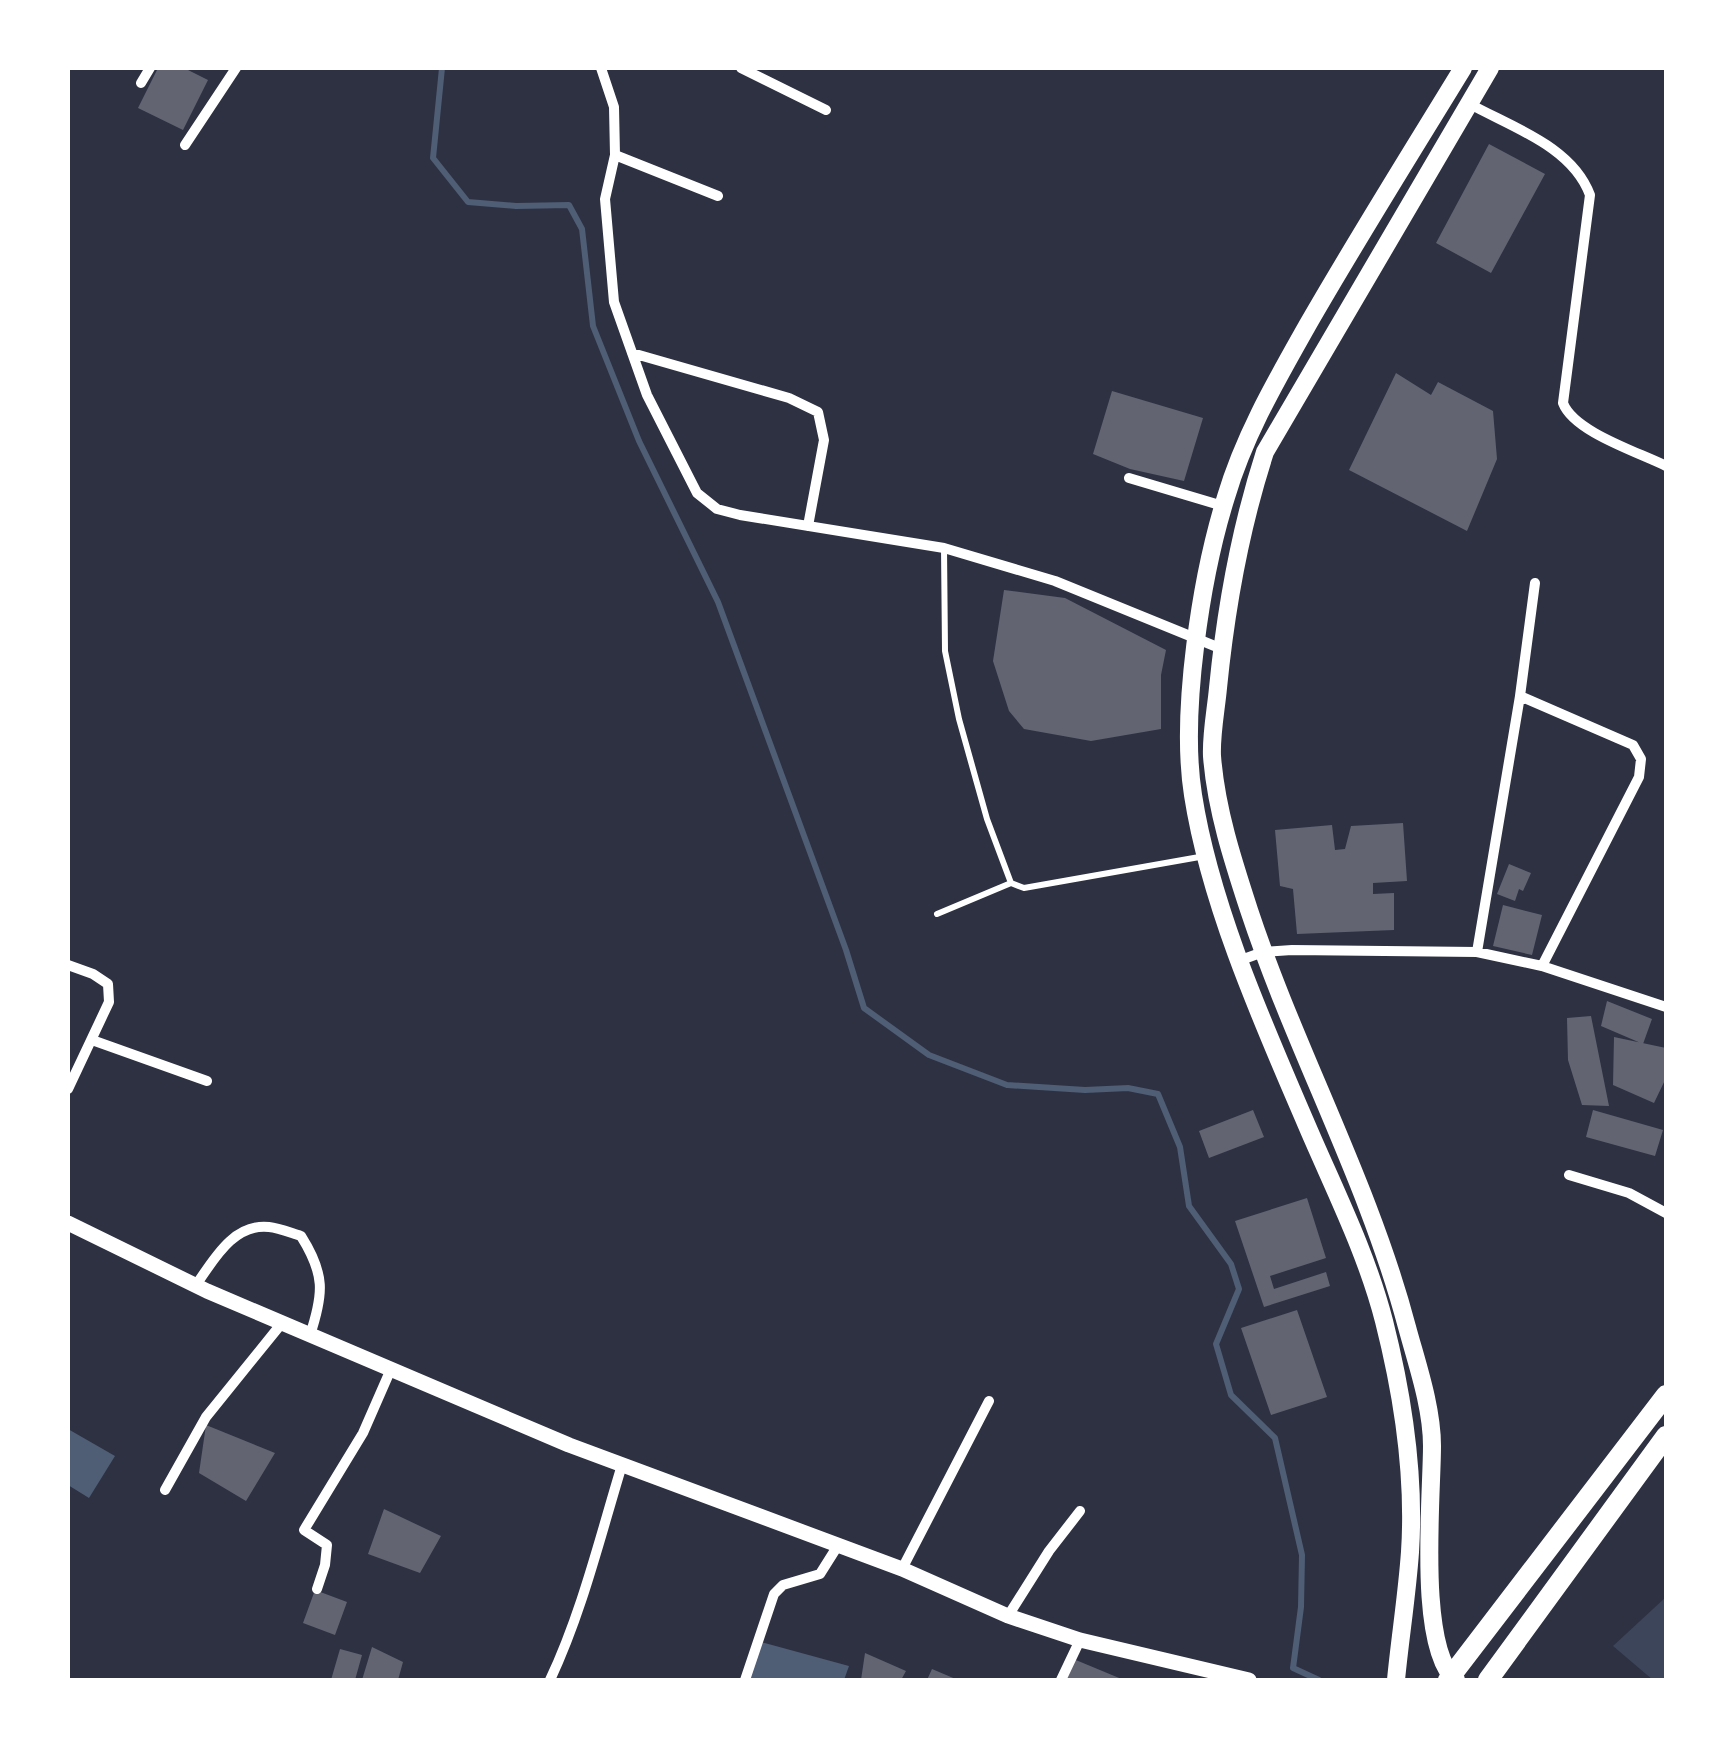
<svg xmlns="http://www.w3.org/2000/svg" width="1734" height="1748" viewBox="0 0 1734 1748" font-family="Montserrat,sans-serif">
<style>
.green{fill:#3c4559}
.water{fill:#4f5d75}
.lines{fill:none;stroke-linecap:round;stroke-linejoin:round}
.stream{stroke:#4f5d75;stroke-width:6}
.building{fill:#626471}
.service{stroke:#fff;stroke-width:6}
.minor{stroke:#fff;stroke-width:10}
.tertiary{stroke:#fff;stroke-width:15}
.secondary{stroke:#fff;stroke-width:18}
.primary{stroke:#fff;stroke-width:20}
</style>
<rect width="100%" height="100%" fill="#2d3142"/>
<!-- green -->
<path class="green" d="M1666,1597V1680H1653L1613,1646Z"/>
<!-- water -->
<path class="water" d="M68,1429L115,1456L89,1498L68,1485Z
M757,1641L849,1666L844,1680H747Z"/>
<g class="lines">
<!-- stream -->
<path class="stream" d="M442,68L433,158L468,202L516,206L569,205L582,229L593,326L639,441L718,602L846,950L864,1008L929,1055L1007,1085L1085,1090L1128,1088L1158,1094L1180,1147L1189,1206L1231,1264L1239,1289L1216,1344L1231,1395L1275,1438L1302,1555L1301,1607L1293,1668L1319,1680"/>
</g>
<!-- building -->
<path class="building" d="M158,68H184L208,80L183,130L138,108Z
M1489,144L1545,174L1491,273L1436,243Z
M1396,373L1431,395L1438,382L1493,411L1497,459L1467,531L1349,470Z
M1112,391L1203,418L1184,481L1130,469L1093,454Z
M1004,590L1065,598L1166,650L1161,675V729L1091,741L1024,729L1009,711L993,661Z
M1403,823L1407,881L1373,883V894L1394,893V930L1297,934L1293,889L1280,886L1275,830L1332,825L1335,850L1345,849L1351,826Z
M1509,864L1531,873L1523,891L1519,889L1515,901L1497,894Z
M1503,905L1542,915L1532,955L1493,946Z
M1607,1001L1652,1019L1643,1044L1601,1026Z
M1591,1016L1609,1106L1582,1105L1568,1060L1567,1018Z
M1614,1037L1666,1048V1078L1654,1103L1613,1085Z
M1253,1110L1264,1137L1209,1158L1199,1131Z
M1593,1110L1663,1130L1655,1156L1586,1137Z
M1307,1198L1326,1258L1270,1276L1274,1289L1326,1272L1330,1286L1264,1307L1235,1221Z
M1297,1310L1327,1397L1271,1415L1241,1328Z
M206,1425L275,1453L246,1501L199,1473Z
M384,1509L441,1536L420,1573L368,1554Z
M315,1590L347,1602L335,1635L303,1623Z
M372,1647L403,1662L398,1680H362Z
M340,1649L362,1655L355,1680H331Z
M865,1653L906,1671L901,1680H861Z
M1071,1658L1124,1680H1063Z
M932,1669L958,1680H927Z"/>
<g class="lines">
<!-- service -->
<path class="service" d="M944,548L945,651L959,719L987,819L1011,883L1024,888L1205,856
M937,914L1011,883"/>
<!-- minor -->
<path class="minor" d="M601,68L614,107L615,155L605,199L614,302L647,395L697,493L717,509L740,515L944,548L1055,581L1222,649
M741,68L826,110
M141,83L150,68
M1468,103C1511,127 1572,146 1590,195L1563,403C1574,432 1638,452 1666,466
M185,145L236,68
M615,155L718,196
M632,353L789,398L818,412L824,440L808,526
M1129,478L1223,506
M1520,696L1535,583
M1477,952L1520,696L1633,745L1641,759L1639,777L1542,966
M1241,960L1263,952L1292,950L1477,952L1542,966L1666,1007
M68,965L93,974L108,984L109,1002L68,1089
M92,1040L207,1081
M1569,1175L1629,1193L1666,1213
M196,1285C213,1261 233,1223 269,1227C279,1228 291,1233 301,1236C325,1274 324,1293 310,1335
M165,1490L206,1417L282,1323
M902,1569L989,1401
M317,1589L325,1565L327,1545L304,1530L363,1433L391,1369
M1008,1616L1049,1551L1080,1511
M550,1680C582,1612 600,1537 622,1465
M745,1680L774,1594L783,1585L820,1574L837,1547
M1061,1680L1080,1640"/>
<!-- tertiary -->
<path class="tertiary" d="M68,1223L207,1291L569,1445L902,1569L1008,1616L1080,1640L1249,1680"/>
<!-- secondary -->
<path class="secondary" d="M1396,1680C1400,1638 1407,1595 1410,1552C1415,1475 1403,1396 1384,1321C1366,1251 1333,1187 1305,1121C1262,1021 1210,904 1193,795C1180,713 1201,577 1226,497C1244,436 1276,381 1307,326C1357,239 1411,153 1463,68
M1456,1680C1417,1649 1432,1497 1432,1446C1432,1407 1417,1364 1407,1327C1369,1183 1296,1052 1249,910C1233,861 1216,809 1212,756C1211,734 1216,710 1218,688C1226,607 1240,529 1265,452L1490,68"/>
<!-- primary -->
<path class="primary" d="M1448,1680L1666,1395
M1488,1680L1666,1436"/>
</g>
<!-- border -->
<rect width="1734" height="1748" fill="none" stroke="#ffffff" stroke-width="140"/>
</svg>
